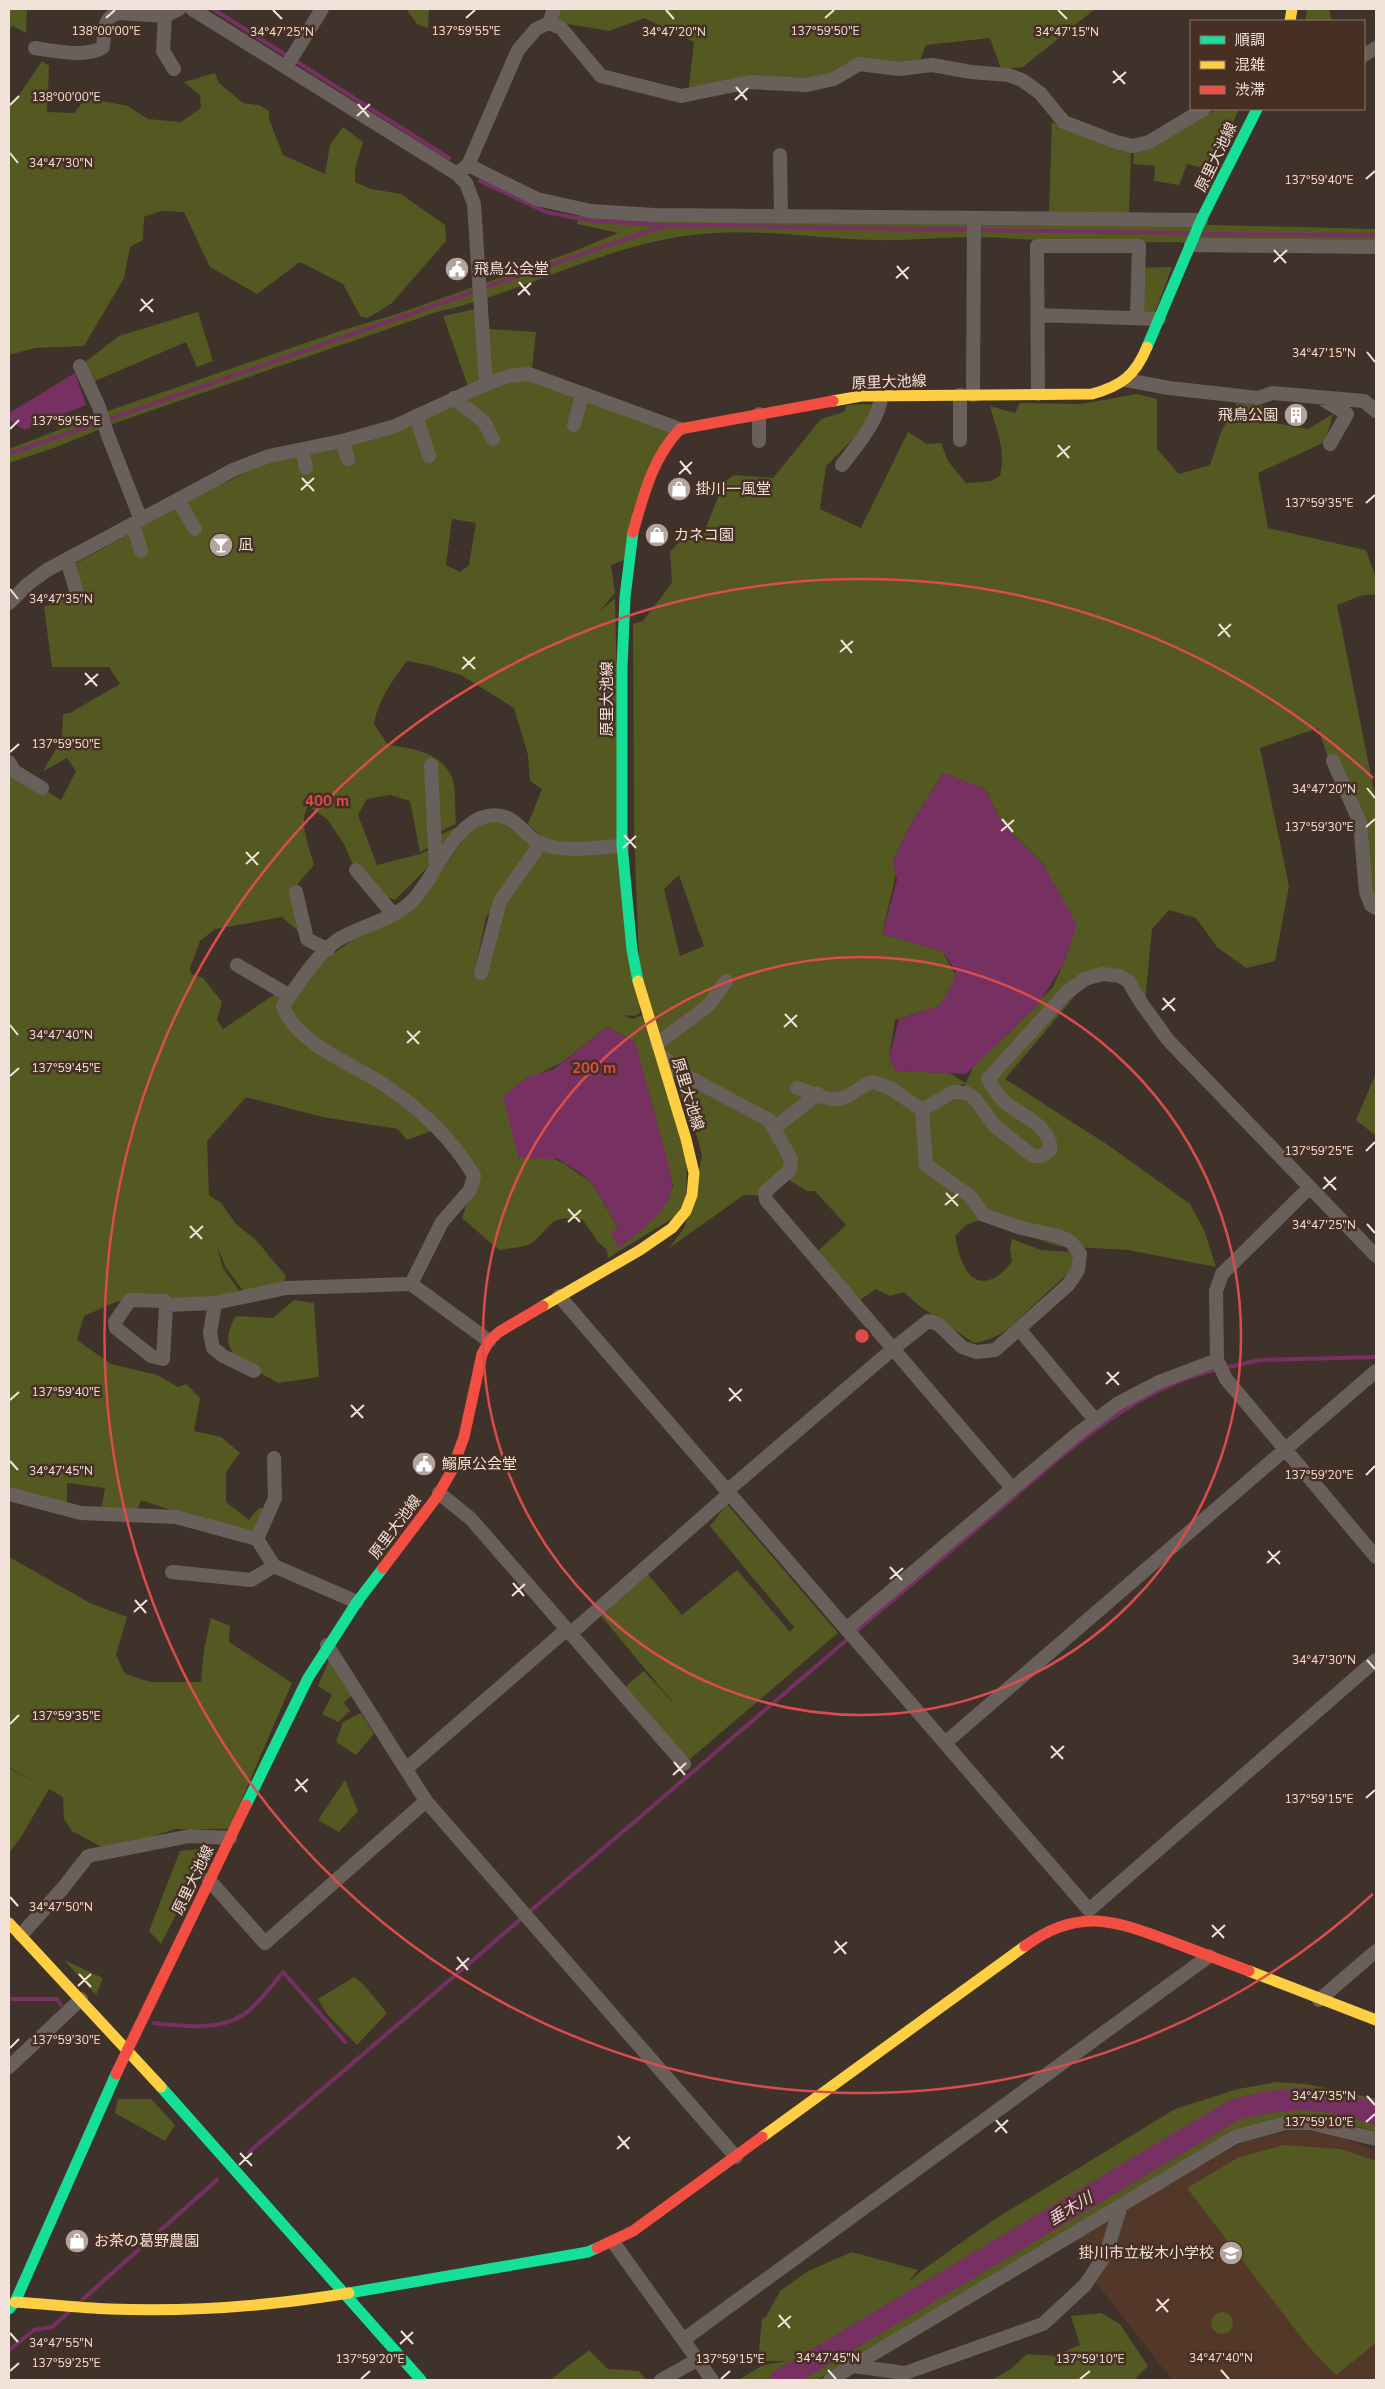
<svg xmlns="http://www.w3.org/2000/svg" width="1385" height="2389" viewBox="0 0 1385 2389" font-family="'Nunito Sans','Noto Sans JP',sans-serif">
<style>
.built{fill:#533728}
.green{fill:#535920;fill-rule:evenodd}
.water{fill:#773062}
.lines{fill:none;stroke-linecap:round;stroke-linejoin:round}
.stream{stroke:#773062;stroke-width:4}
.river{stroke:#773062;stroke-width:22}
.street{stroke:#6a605b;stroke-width:14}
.fast{stroke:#16e098;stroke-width:11}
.slow{stroke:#ffcf43;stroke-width:11}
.jam{stroke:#f24e42;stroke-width:11}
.ticks{fill:none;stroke:#f1e2da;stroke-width:2}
.ring{fill:none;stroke:#db4d4c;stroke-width:2.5}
.labels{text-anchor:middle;stroke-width:5;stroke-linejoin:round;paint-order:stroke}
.street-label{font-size:15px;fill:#f1e2da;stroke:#473023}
.poi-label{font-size:15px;fill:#f1e2da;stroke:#473023;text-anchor:start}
.water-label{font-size:16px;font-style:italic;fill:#f8cbe7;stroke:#473023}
.ticks-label{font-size:12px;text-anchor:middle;fill:#f1e2da;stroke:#473023;stroke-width:5;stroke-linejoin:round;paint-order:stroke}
.centre{fill:#db4d4c;stroke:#473023;stroke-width:2.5}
.ring-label{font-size:15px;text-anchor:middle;font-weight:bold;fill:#db4d4c;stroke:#473023;stroke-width:5;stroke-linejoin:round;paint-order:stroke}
</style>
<rect width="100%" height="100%" fill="#3f322b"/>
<!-- built -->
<path class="built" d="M1298,2129L1338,2136L1376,2151V2380H1172L1091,2276L1094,2271L1076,2236L1245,2141Z"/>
<!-- green -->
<path class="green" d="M9,9H27L26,33L13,26L9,29Z
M406,9H429L428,28L417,24Z
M556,9H1095L1023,67L1001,69L990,38L926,45L918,66H856L834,79L748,82L688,95L694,42L644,18L609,31L551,21Z
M1307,9H1329L1332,21H1305Z
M42,61L49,66L47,112L74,113L86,98L128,106L148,119L181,122L201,108L200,95L184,82L215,73L219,83L243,103L259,105L269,111V119L283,155L325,174L330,145L343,127L363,142L355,169V182L371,189L401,194L445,225L446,241L392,303L368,318L361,317L343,284L300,262L257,294L210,267L184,212L161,211L144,217L143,240L130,247L124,278L84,346L35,348L9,355V101L13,104Z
M1218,109H1239L1211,170L1187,164L1179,185L1154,181L1155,166L1133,164L1134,150Z
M1052,122L1131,151L1129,214L1049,213Z
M582,209L1376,229V242C1263,243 1150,243 1037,240C1016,239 995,237 975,237C941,237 908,241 874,240C813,239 754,227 693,235C601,246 525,292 437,312L115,423L54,448L9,463V449L105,412L343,330L397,314L572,252L618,233L577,224Z
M1172,267L1153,318H1137L1138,268Z
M476,309L480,379L468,386L443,316Z
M198,312L213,361L197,367L186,342L88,384L80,366L119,336Z
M488,329L536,332L532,369L488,381Z
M528,375L679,430L633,510L630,558L611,565L615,593L599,612L615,598L617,690L640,1013L634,1016L622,1015L632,1019L643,1015L687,1146L686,1210L608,1258L607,1250L598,1242L583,1220C549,1214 554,1225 533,1242C526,1248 508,1248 499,1250L462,1218L476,1176L431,1131L407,1140L398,1129L322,1117L246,1097L207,1141L209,1195L221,1203L236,1224L256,1240L286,1276L284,1282L244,1292L226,1268L217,1246L223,1268L241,1293L215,1303L164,1301L171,1292L156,1307L134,1298L116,1302L84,1316L77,1340L111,1364L157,1375L178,1387L186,1384L200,1398L194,1431L221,1437L240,1453L226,1472V1502L249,1520L259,1508H267L258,1532L188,1516L141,1500L136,1515L101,1513L105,1488L67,1483V1509L9,1492V760L42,788L61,800L76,771L67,758L43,771L62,739L63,714L70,713L120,684L109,667H52L44,607L73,594L64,570L209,490L272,461ZM418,513L476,523L469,565L460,572L446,565L452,519ZM407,661L428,665L461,675L514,708L528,755L530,781L542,789L528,824L544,838L563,844L541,850L502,820L488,822L472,827L431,887L435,891L426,883L319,965L223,1029L217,1020L222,1002L203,978L191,974L190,968L200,941L215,929L282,917L298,931L295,887L314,865C309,847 298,822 308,806L327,819L344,844L359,878L369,891L395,900L436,859L456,827L442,834L434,848L420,854L377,865L358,815L367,799L390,795L410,801L420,852L434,845L439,832L456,824C455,812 456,787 452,777C440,752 412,748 388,745L374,724C378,700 392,681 407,661ZM499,901L480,977L476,965L486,917ZM607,1027L635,1042L673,1185C664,1214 642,1231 618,1248V1228L592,1183L565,1164L528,1147L542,1072L561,1063Z
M1137,394L1157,399V449L1179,474L1210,465L1221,432L1237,403L1266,406L1270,422L1308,429L1333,414L1325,442L1258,473L1268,528L1366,550L1376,578V594L1360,596L1337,605L1376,801V906L1366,892L1352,795L1342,800L1318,728L1260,748L1289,886L1275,961L1246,968L1217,947L1196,918L1169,910L1152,929L1145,1002L1129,973L1107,970L1085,984L1005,1079L1108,1145L1190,1204L1204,1230L1216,1267L1128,1250L1058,1246L980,1220L966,1225L955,1236C959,1256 967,1291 994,1278C1001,1275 1007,1267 1012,1262L1010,1249L1012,1239L1041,1250L1072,1252L1074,1267C1063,1279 1051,1288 1040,1299C1018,1319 1004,1339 974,1343L918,1305L904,1292L890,1296L876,1289L860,1300L816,1253L846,1225L815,1191H807L787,1179L770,1178L776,1192L769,1196L744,1195L669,1248L684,1228L691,1206L702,1156L698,1140L640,989L634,829L633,624L643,621L672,583L670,552L684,537L703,535L724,482L734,475L773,478L821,419L844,412L847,405L876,404L867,425L826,466L820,509L861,528L908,432L927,444L941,443L948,461L966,483L991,481L1000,476C1006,449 997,432 990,406L1015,413L1020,403L1080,404ZM943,773L985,789L1001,821L1043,864L1067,955L1053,987L973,1067L966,1083L949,1073L896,1071L889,1057L895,1020L939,1006L958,979L942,951L882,934L896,874L893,861L908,829ZM679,875L704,946L680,956L664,889ZM965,1083L963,1097L925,1110L920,1105Z
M1376,1073V1136L1356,1120Z
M294,1300L314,1303L319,1377L278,1383C249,1366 212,1355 236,1316L273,1318Z
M727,1504L838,1633L684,1764L624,1688L644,1671L676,1706L597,1611L647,1573L682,1615L737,1570L790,1632L794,1627L710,1526Z
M9,1557L90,1603L127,1617L116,1655L125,1674L151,1682H201L204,1650L211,1618L230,1626L229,1642L292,1683L229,1829H175L109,1851L72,1831L64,1819L63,1797L49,1789L21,1837L9,1853V1768L35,1782L9,1767Z
M330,1658L353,1694L344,1703L350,1711L338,1722L322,1714L332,1695L318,1686Z
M361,1713L374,1734L356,1755L336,1742L343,1722Z
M345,1780L358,1811L339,1832L318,1820Z
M210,1848L161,1944L149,1931L180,1851Z
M64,1960L103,1978L96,1995Z
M354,1977L363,1984L387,2013L357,2045L327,2014L318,1999Z
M1277,2082L1306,2084L1376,2099V2132L1323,2116L1246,2133L1157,2182L817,2380H739L763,2365L788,2361H758L762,2319L766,2317L780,2291L808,2271L852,2252L918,2270L908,2283L921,2271L992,2221L1175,2109L1238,2089Z
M118,2099H151L175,2125L165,2141L115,2113Z
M1284,2145L1340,2149L1376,2161V2343L1336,2375L1307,2345L1187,2188L1239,2157Z
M1211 2323a11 11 0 1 1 22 0a11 11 0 1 1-22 0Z
M1101,2313L1120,2324L1148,2366L1134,2380H992L1012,2368L1027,2354L1054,2356L1080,2345L1071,2316Z
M589,2350L608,2369L639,2371L646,2380H550Z"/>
<!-- water -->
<path class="water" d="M75,373L86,405L24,430L9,420V413Z
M943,773L985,789L1001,821L1043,864L1077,925L1064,963L1037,1006L966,1074L896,1071L889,1057L899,1019L939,1006L952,984L956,971L942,951L882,934L897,880L893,861L908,829Z
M607,1027L635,1042L670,1170C671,1176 672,1181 672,1186C670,1211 636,1235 618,1248L611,1233L618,1227L592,1183L579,1172L558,1159L518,1158L503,1097L527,1077L554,1069Z"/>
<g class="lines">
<!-- stream -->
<path class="stream" d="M213,9L286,55
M294,60L449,158
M480,181L546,212L593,221L664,225
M977,230L1188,233
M1202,234L1376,235
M483,288L667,225L970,230
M9,454L476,291
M1224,1368L1260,1360L1376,1357
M854,1633C903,1592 951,1551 999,1510C1064,1454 1132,1389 1218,1369
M528,1913L849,1638
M9,1999H57L61,2005
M154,2023C181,2026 218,2031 243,2015C256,2007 272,1985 283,1972L345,2042
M249,2152L522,1918
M83,2299L217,2180
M9,2350L34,2330L52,2327L69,2312"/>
<!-- river -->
<path class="river" d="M781,2380L1234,2110C1293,2094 1318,2096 1376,2114"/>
<!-- street -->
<path class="street" d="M192,9L457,174L468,165L537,199L591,211L654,215L1201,220
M165,16L163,51L174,69
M549,23L554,9
M35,48C53,51 88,58 103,47C105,33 102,18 118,13L165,16L179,9
M1364,55L1376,48
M286,67L322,9
M780,155L781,216
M468,165L518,50L536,29L549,23L561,28L601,76L681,96L750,82L807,85L834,79L859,64L899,69L932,65L971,72L1008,75L1022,80L1040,93L1064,122L1116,142L1133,146L1149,142L1204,109
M457,174L466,183L474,204L486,384
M1191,245L1376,247
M1037,315L1159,319
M80,366L99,407L107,433L141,520
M1126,380L1169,388L1258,398L1272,393L1364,401L1376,411
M1038,394L1037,246H1139L1137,318
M960,395V440
M973,395L974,218
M454,398L484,422L493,439
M1324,400L1347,414L1330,444
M416,416L429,456
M574,425L582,395
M342,441L348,459
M759,441V414
M302,449L306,468
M842,465C855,448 881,418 881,395
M178,500L195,529
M133,524L141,551
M67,560L78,597
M9,603L28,584L47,570L233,470L269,456L346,440L395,426L486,384L509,376L529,374L680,429
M1333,761L1360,823L1366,892L1371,905L1376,908
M9,762L14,771L42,788
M431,765L436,868
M356,870L393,914
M296,892L307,939L328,950
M237,965L290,996
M481,973L500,901L541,843
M657,1044L709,1005L726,981
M663,1057L679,1072L769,1120L791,1159L790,1170L765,1192L766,1200L1012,1488
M922,1110L953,1092L966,1093L975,1099L995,1126L1033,1156H1042L1050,1150C1053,1128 1021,1115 1007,1104C999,1097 993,1088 988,1079L1066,993L1085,979L1102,974L1120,976L1128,981L1142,1004L1168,1040L1376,1256
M774,1128L818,1094
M1310,1187L1222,1274L1216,1291L1217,1360L1226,1379L1376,1557
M411,1284L442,1222L470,1190L474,1176C452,1138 417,1106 380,1082C351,1064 294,1041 283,1006C298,984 317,954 339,939C362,925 390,921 410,903C435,880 452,823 487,816C518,811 521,836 542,844C567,853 596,847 622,846
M559,1296L1089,1910L1376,1660
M215,1303L210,1333L213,1348L223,1356L254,1371
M166,1305L163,1359L151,1356L116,1328L115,1322L130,1300L164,1301L166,1305L215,1303L286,1288L411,1284L489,1341
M1019,1329L1095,1420
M727,1491L894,1348L928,1321L938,1324L962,1347L976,1352L995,1350L1068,1285L1078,1270L1080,1254L1071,1242L1059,1236L1021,1228L984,1215L970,1196L926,1165L922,1110L892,1089L874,1082C861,1084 855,1094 843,1098C830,1103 810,1092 797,1088
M439,1493L471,1519L684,1764
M9,1494L81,1513L176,1517L257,1539L274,1566L357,1602
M257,1539L275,1498L274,1458
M172,1572L251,1580L274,1566
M846,1629L1077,1434L1117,1404L1159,1382L1217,1360
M570,1634L729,1494
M327,1645L426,1801L736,2157
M945,1743L1376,1371
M406,1769L566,1630
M209,1880L265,1943L426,1801
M21,1935L63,1888L88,1856L190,1836L230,1838
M1319,2000L1376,1951
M9,2067L81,1999
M613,2242L712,2380
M683,2340L1209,1956
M853,2366L1235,2137L1286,2123H1310L1376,2139
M661,2380L697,2360
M830,2380L853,2366L905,2373L1043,2324L1085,2285L1106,2254L1121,2205"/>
<!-- fast -->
<path class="fast" d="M1147,347L1201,220L1257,109
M633,532L625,597L622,668V846L632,950L638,981
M246,1805L308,1678L357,1602L383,1568
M161,2087L421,2380
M349,2293L588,2252L597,2248
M9,2309L15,2302L116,2074"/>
<!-- slow -->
<path class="slow" d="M1290,21L1292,9
M833,401L861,396L1092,394C1121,386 1135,376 1147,347
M543,1306L640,1250L672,1228L686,1211L692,1195L694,1173L686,1139L638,981
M9,1923L161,2087
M1249,1971L1376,2020
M762,2137L1025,1946
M15,2302C47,2304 78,2308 110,2309C189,2312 270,2306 349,2293"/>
<!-- jam -->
<path class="jam" d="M633,532C644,494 652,459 680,429L833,401
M383,1568L436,1498L451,1472L464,1437L482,1354L489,1341L499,1332L543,1306
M1025,1946C1078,1907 1114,1920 1170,1941C1197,1951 1223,1961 1249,1971
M116,2074L246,1805
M597,2248L633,2231L762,2137"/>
</g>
<!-- ticks -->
<path class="ticks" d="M273,10L282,19M666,10L674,19M1058,10L1067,19M106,18L115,10M466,18L475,10M825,18L834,10M1113,71L1125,84M1113,83L1126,72M736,87L747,100M735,100L748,88M358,104L369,117M10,105L19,96M357,116L370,104M10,153L18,163M1366,179L1375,171M1274,250L1286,263M1274,262L1287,250M897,266L908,279M896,278L909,267M519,282L530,295M518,295L531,283M141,299L153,312M140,311L153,299M1367,352L1375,362M10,429L19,420M1058,445L1069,458M1057,457L1070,446M680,461L691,474M679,474L692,462M302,478L314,491M301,490L314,478M1366,503L1375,495M10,589L18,599M1219,624L1230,637M1218,636L1231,624M841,640L852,653M840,652L853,641M463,657L475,669M462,669L475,657M85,673L97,686M85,685L98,674M10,752L19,744M1367,788L1375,798M1002,819L1013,832M1366,827L1375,819M1001,831L1014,820M624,835L636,848M623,848L636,836M246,852L258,865M246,864L259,852M1163,998L1175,1011M1162,1010L1175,998M785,1014L797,1027M10,1025L18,1035M784,1027L797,1015M407,1031L419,1044M407,1043L420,1031M10,1076L19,1068M1366,1151L1375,1142M1324,1177L1336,1190M1323,1189L1336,1177M946,1193L958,1206M945,1205L958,1194M568,1209L580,1222M568,1222L581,1210M1367,1224L1375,1233M190,1226L202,1239M190,1238L203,1226M1107,1372L1119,1385M1106,1384L1119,1372M729,1388L741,1401M10,1400L19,1392M729,1401L742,1389M351,1405L363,1418M351,1417L364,1405M10,1461L18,1470M1366,1475L1375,1466M1268,1551L1280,1564M1267,1563L1280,1551M890,1567L902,1580M890,1579L903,1568M513,1583L524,1596M512,1596L525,1584M135,1600L146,1613M134,1612L147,1600M1367,1660L1375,1669M10,1724L19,1715M1051,1746L1063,1759M1051,1758L1064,1746M674,1762L685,1775M673,1775L686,1763M296,1779L307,1792M295,1791L308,1779M1366,1798L1375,1790M10,1897L18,1906M1212,1925L1224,1938M1212,1937L1225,1925M835,1941L846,1954M834,1953L847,1942M457,1957L468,1970M456,1970L469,1958M79,1974L91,1987M78,1986L91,1974M10,2048L19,2039M1367,2096L1375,2105M996,2120L1007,2133M1366,2122L1375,2114M995,2132L1008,2120M618,2136L629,2149M617,2149L630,2137M240,2153L252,2166M239,2165L252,2153M1157,2299L1168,2312M1156,2311L1169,2299M779,2315L790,2328M778,2327L791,2316M401,2331L413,2344M10,2333L18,2342M400,2344L413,2332M828,2370L836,2379M1221,2370L1229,2379M10,2371L19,2363M361,2379L370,2371M721,2379L730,2371M1080,2379L1090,2371"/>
<!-- distance rings -->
<g class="ring">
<circle cx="862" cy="1336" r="379"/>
<path d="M1373 1894A757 757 0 1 1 1373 778"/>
</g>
<!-- icons -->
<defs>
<g id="civic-disc" transform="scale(1.25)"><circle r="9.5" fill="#b3a49d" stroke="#473023"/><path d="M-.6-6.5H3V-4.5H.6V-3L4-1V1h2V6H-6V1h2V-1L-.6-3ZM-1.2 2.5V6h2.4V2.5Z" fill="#fff"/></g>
<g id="building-disc" transform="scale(1.25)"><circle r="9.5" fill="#b3a49d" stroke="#473023"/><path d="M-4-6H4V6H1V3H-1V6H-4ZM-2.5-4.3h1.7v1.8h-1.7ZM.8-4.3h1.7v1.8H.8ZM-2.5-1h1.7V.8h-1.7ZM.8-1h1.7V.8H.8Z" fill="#fff"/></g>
<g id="shop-disc" transform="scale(1.25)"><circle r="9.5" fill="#b3a49d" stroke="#473023"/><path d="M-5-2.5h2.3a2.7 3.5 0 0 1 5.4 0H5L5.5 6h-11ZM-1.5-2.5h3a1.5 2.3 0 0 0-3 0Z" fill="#fff"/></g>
<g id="bar-disc" transform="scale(1.25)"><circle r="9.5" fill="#b3a49d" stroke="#473023"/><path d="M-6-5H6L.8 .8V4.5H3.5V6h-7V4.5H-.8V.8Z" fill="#fff"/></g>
<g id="school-disc" transform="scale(1.25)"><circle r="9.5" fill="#b3a49d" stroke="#473023"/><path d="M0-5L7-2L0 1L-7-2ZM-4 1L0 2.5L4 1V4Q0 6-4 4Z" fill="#fff"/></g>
</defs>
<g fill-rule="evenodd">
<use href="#civic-disc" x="457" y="269"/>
<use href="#building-disc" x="1296" y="415"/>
<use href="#shop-disc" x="679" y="489"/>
<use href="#shop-disc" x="657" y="535"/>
<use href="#bar-disc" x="221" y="545"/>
<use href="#civic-disc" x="424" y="1464"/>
<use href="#shop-disc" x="77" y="2241"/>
<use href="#school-disc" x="1231" y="2253"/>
</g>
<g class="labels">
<!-- street labels -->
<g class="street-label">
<text transform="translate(1216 157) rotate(-64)" y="5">原里大池線</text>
<text transform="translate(889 382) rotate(-2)" y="5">原里大池線</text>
<text transform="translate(607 699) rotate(-90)" y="5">原里大池線</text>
<text transform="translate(688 1094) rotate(73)" y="5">原里大池線</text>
<text transform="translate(395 1527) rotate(-53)" y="5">原里大池線</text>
<text transform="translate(193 1880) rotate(-64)" y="5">原里大池線</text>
</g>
<!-- poi labels -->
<g class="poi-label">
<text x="474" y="274">飛鳥公会堂</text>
<text x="1278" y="420" text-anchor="end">飛鳥公園</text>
<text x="696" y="494">掛川一風堂</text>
<text x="674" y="540">カネコ園</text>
<text x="238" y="550">凪</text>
<text x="442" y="1469">鰯原公会堂</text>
<text x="94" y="2246">お茶の葛野農園</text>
<text x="1214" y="2258" text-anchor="end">掛川市立桜木小学校</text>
</g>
<!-- water labels -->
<g class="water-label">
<text transform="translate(1070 2208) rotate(-31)" y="6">垂木川</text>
</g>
</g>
<g class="ticks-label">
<text x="106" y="35">138°00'00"E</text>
<text x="466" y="35">137°59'55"E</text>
<text x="825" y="35">137°59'50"E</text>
<text x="282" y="36">34°47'25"N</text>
<text x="674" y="36">34°47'20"N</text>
<text x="1067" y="36">34°47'15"N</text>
<text x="66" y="101">138°00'00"E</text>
<text x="61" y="167">34°47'30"N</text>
<text x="1319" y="184">137°59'40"E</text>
<text x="1324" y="357">34°47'15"N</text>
<text x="66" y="425">137°59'55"E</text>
<text x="1319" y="507">137°59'35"E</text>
<text x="61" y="603">34°47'35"N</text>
<text x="66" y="748">137°59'50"E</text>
<text x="1324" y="793">34°47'20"N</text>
<text x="1319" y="831">137°59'30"E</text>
<text x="61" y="1039">34°47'40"N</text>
<text x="66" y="1072">137°59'45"E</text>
<text x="1319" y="1155">137°59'25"E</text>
<text x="1324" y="1229">34°47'25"N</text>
<text x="66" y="1396">137°59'40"E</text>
<text x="61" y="1475">34°47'45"N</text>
<text x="1319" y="1479">137°59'20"E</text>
<text x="1324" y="1664">34°47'30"N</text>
<text x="66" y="1720">137°59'35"E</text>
<text x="1319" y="1803">137°59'15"E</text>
<text x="61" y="1911">34°47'50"N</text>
<text x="66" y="2044">137°59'30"E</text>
<text x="1324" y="2100">34°47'35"N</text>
<text x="1319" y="2126">137°59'10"E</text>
<text x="61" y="2347">34°47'55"N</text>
<text x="828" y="2362">34°47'45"N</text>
<text x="1221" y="2362">34°47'40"N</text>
<text x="370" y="2363">137°59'20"E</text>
<text x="730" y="2363">137°59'15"E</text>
<text x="1090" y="2363">137°59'10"E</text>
<text x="66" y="2367">137°59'25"E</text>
</g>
<circle cx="862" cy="1336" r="8" class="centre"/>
<g class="ring-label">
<text x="327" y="806">400 m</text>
<text x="594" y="1073">200 m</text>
</g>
<!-- border -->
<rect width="1385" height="2389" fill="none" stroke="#f1e2da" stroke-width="20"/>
<!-- legend -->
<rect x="1190" y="20" width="175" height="90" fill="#473023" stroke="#8b776c"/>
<rect x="1200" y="36" width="25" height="8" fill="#16e098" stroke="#8b776c"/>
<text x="1235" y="45" font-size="15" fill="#f1e2da">順調</text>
<rect x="1200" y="61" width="25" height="8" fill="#ffcf43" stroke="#8b776c"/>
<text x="1235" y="70" font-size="15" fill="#f1e2da">混雑</text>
<rect x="1200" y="86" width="25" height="8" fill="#f24e42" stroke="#8b776c"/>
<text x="1235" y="95" font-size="15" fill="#f1e2da">渋滞</text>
</svg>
